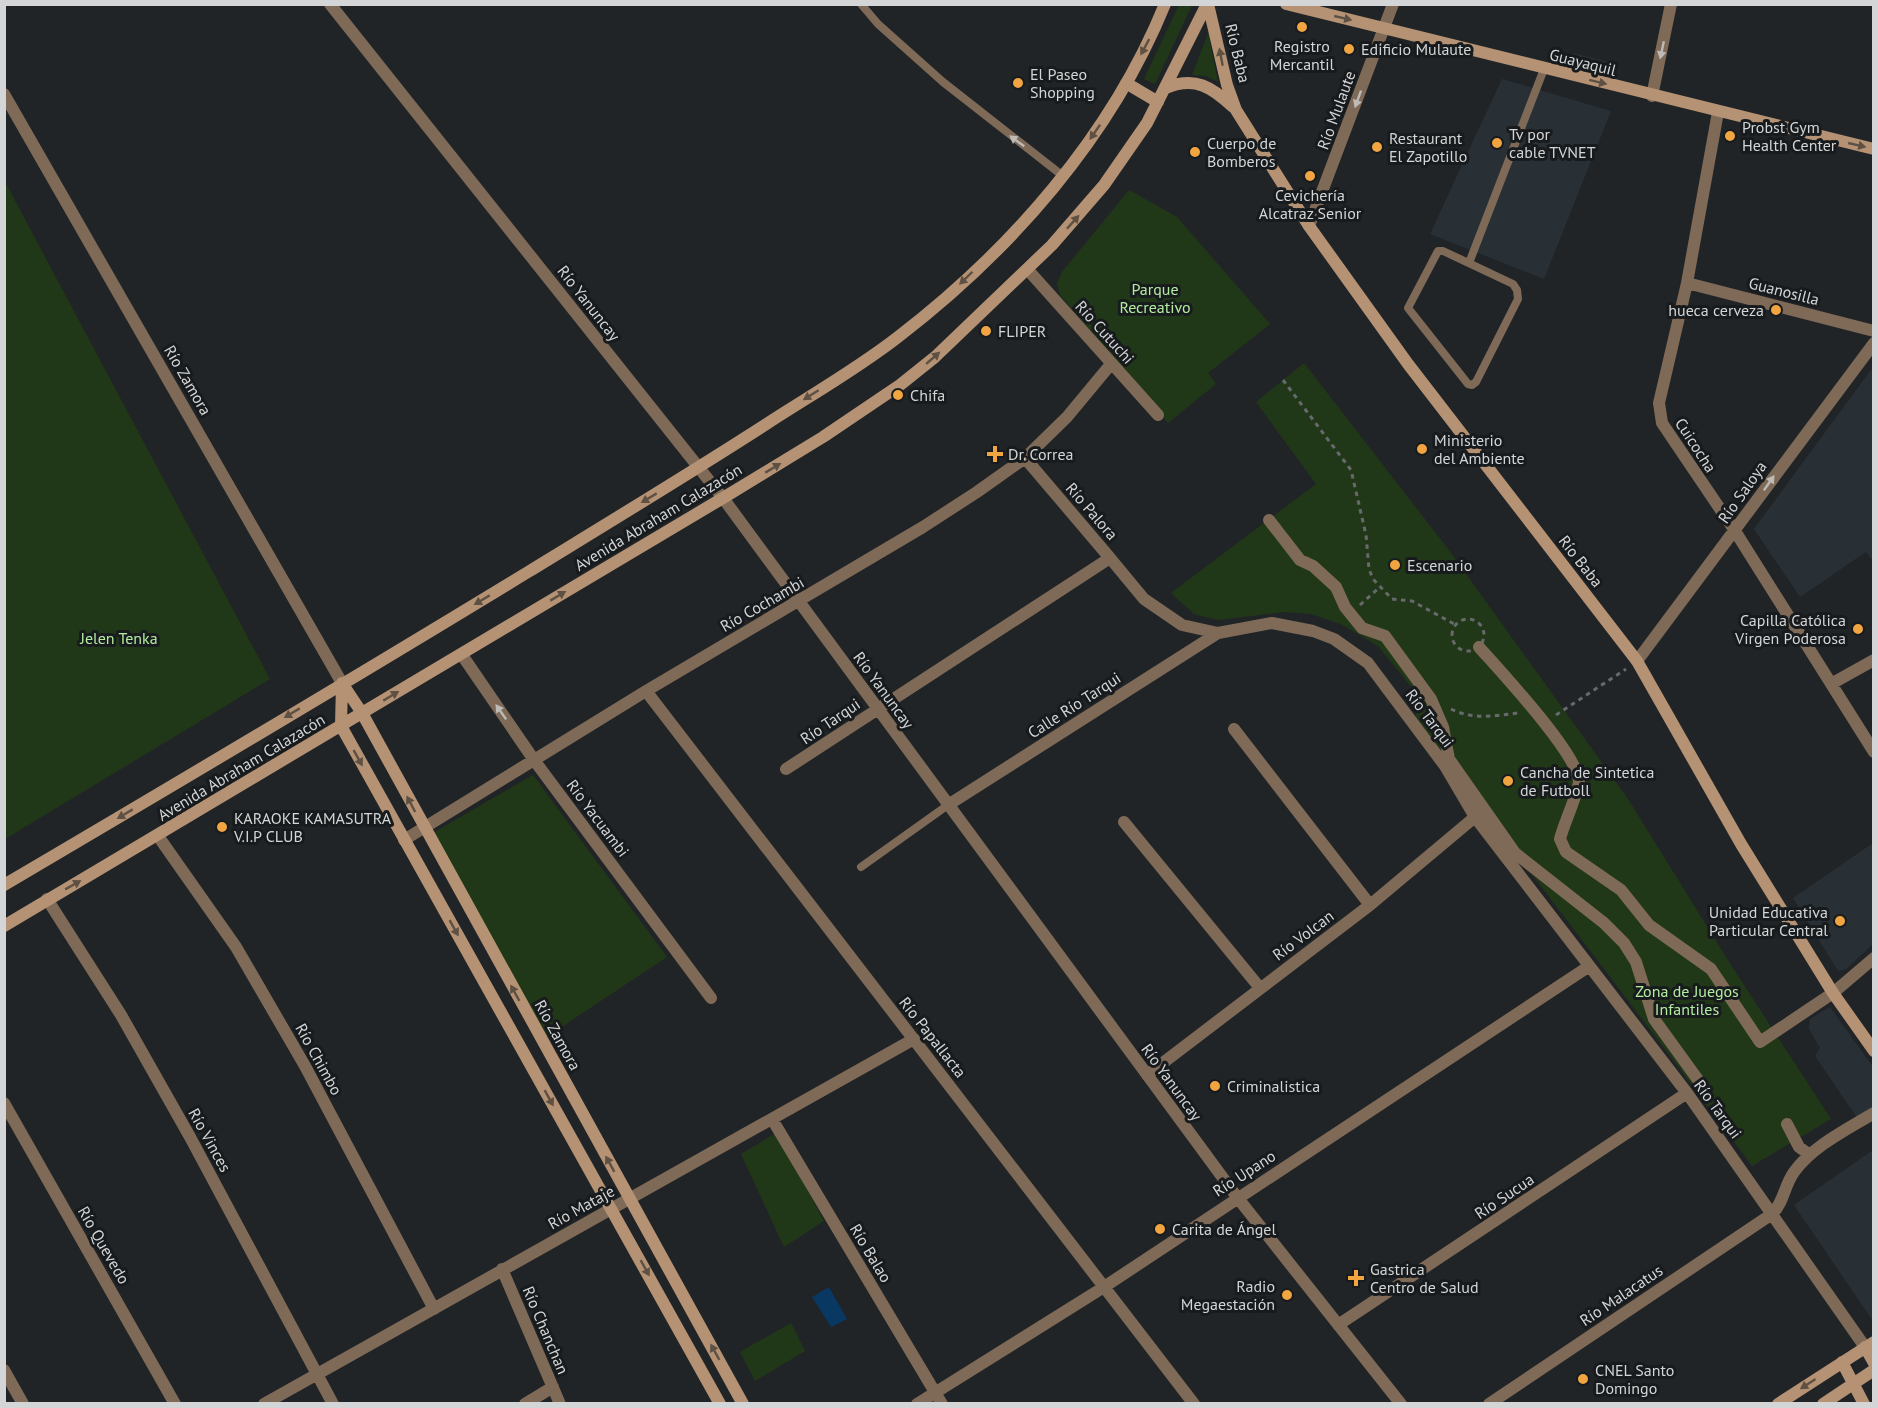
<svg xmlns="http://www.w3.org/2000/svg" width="1878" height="1408" viewBox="0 0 1878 1408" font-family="'PT Sans',sans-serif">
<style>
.built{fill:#283036}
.green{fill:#213818}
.water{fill:#093862}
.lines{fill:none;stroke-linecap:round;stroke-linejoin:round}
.path{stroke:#67696c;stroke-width:3;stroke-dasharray:4.5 4.5;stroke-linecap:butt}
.lane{stroke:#7f6a57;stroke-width:8}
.street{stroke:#7f6a57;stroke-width:12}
.secondary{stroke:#b49273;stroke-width:12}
.oneway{fill:#5e5144}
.oneway2{fill:#bebab6}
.poi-dot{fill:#f1a540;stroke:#181b1d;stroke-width:2}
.labels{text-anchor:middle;stroke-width:6;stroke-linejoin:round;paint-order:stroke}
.poi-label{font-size:16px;fill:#d3d5d6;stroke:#181b1d;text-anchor:start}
.street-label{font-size:16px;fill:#d3d5d6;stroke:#181b1d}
.park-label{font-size:16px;fill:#b3ec9f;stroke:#181b1d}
</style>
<rect width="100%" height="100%" fill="#212427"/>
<!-- built -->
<path class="built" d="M1572,53L1617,64L1613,82L1568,71Z
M1502,79L1611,111L1544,279L1430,234Z
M1873,367V561L1866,552L1800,597L1754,529Z
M1873,843V944L1846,969L1838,971L1793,898Z
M1830,1007L1873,1067V1112L1860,1122L1815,1056L1820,1048L1809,1029L1810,1019Z
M1873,1150V1321L1794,1205Z"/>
<!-- green -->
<path class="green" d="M1179,5H1192L1155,84L1144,79Z
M1209,31H1212L1210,43L1218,82L1206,76L1192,75Z
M4,180L270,679L5,839H4Z
M1129,190L1177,217L1270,324L1208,373L1216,384L1168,423L1060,295L1057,283L1062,272Z
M1304,363L1448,549L1628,799L1729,962L1831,1119L1752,1166C1642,1016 1527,870 1415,720L1418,695L1378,646L1341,624L1311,614L1285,612L1218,620L1194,614L1171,593L1316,484L1256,402Z
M533,775L667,957L545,1038L433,833Z
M776,1133L824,1221L784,1247L741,1154Z
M791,1323L805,1351L755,1381L740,1352Z"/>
<!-- water -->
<path class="water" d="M829,1287L847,1319L831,1327L812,1297Z"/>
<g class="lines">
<!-- path -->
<path class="path" d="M1283,380L1351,470L1366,535L1369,569L1373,579L1392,599L1412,601L1456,625
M1360,605L1380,587
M1452 635a16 16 0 1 1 32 0a16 16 0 1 1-32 0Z
M1451,709C1473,720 1495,716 1518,713
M1556,715L1626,669"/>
<!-- lane -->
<path class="lane" d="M861,4L878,24L943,82L1063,176
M1438,251H1443L1513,284L1517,290L1518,299L1476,382L1472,385L1468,384L1408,308Z
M1469,263L1544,69
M861,867L948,805"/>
<!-- street -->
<path class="street" d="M330,4L723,498L1237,1197L1401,1404
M4,94L342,683
M1652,96L1671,4
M1718,112L1687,283L1659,403L1662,423L1735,531L1874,752
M1309,226L1393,4
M1028,270L1158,415
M1687,283L1874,331
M1025,458L1110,558
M1269,520L1300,560L1313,566L1336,587L1345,607L1362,628L1385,636L1431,699L1443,727L1449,759L1515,853L1604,923L1624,943L1636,962L1654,1019L1701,1084
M1479,647C1500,671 1577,753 1579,781C1579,791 1563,826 1560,839L1566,852L1621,890L1649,925L1711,969L1760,1042L1833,993L1874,958
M462,655L534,760L711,998
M1637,661L1874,343
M1831,684L1874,660
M646,691L1194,1404
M1234,729L1370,905
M786,769L1110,558L1144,599L1182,625L1218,633L1272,623L1313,631L1334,639L1368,663L1445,766L1475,817L1687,1093L1865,1347
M948,805L1218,633
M1124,822L1260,988
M158,836L236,947L305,1066L434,1309
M404,840L646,691L923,527L977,492L1025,458L1067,417L1111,364
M47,899L121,1015L190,1137L333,1404
M1147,1075L1370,905L1475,817
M4,1103L175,1404
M772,1119L942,1404
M1787,1124L1799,1147L1810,1155
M502,1269L560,1404
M1338,1325L1687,1093
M4,1370L23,1404
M264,1404L914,1039
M525,1404L553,1387
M917,1404L1104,1287L1588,967
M1489,1404L1772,1214C1784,1202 1784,1186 1794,1172C1813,1146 1846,1130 1874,1113"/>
<!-- secondary -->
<path class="secondary" d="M1208,4L1227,85L1236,110L1309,226L1408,364L1637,661L1741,844L1833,993L1874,1051
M1286,4L1874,149
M1126,83L1158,102
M1166,88C1195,76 1212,87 1233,107
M342,683L362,713L743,1404
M342,683L341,726L720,1404
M4,885C179,782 354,678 528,572C608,523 689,474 768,423C811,395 857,369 898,337C1010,251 1111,137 1165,4
M4,926L723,498L823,437L900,385L935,357L1052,245L1104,185L1147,123L1207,4
M1865,1347L1874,1363
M1842,1362L1864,1404
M1778,1404L1874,1342
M1823,1404L1874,1370"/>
</g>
<!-- one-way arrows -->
<defs><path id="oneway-solid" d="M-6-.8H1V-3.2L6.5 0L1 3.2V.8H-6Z" transform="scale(1.5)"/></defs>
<g class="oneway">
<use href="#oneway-solid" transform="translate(1343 18) rotate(13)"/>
<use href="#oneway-solid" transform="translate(1145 47) rotate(118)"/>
<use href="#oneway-solid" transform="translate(1221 57) rotate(-101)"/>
<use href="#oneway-solid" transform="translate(1598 82) rotate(14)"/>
<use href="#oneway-solid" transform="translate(1095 132) rotate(125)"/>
<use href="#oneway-solid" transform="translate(1857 145) rotate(13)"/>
<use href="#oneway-solid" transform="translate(1073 222) rotate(-48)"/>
<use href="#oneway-solid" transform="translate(966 278) rotate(136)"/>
<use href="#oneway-solid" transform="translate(933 358) rotate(-41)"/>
<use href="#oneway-solid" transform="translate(811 395) rotate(148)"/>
<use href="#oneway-solid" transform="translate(773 468) rotate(-31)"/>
<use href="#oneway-solid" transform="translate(649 498) rotate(149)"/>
<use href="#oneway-solid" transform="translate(558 596) rotate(-31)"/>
<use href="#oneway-solid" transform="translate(482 600) rotate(149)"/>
<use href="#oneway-solid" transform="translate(391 696) rotate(-31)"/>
<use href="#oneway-solid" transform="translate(292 713) rotate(149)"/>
<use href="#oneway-solid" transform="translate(358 758) rotate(61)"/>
<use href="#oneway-solid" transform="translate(411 804) rotate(-118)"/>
<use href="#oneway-solid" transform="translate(125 814) rotate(149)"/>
<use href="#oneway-solid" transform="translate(73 885) rotate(-29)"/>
<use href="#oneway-solid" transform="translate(454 928) rotate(61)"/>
<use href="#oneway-solid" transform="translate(515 993) rotate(-119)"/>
<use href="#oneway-solid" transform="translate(549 1098) rotate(61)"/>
<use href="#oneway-solid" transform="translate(610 1164) rotate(-119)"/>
<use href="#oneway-solid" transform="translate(645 1268) rotate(61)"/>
<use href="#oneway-solid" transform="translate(715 1352) rotate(-119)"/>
<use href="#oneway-solid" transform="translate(1808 1384) rotate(147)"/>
</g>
<g class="oneway2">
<use href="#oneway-solid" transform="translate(1662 50) rotate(102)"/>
<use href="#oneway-solid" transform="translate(1358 99) rotate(110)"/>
<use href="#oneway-solid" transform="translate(1017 141) rotate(-144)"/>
<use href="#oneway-solid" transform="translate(1769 483) rotate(-55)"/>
<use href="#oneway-solid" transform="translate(501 712) rotate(-125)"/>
</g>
<!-- markers -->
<g class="poi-dot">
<circle cx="1302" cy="27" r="6"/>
<circle cx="1349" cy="49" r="6"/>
<circle cx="1018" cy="83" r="6"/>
<circle cx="1730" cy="136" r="6"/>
<circle cx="1497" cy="143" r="6"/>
<circle cx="1377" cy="147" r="6"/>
<circle cx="1195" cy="152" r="6"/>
<circle cx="1310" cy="176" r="6"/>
<circle cx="1776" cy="310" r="6"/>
<circle cx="986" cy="331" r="6"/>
<circle cx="898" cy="395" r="6"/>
<circle cx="1422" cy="449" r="6"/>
<path d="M992 445h6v6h6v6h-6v6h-6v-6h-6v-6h6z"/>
<circle cx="1395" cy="565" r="6"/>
<circle cx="1858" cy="629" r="6"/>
<circle cx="1508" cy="781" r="6"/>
<circle cx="222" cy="827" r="6"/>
<circle cx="1840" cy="921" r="6"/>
<circle cx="1215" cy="1086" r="6"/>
<circle cx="1160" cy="1229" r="6"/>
<path d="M1353 1269h6v6h6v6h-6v6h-6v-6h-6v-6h6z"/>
<circle cx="1287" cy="1295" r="6"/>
<circle cx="1583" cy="1379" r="6"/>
</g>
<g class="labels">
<!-- poi labels -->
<g class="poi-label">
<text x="1302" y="52" text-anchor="middle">Registro<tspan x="1302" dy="18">Mercantil</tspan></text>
<text x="1361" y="55">Edificio Mulaute</text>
<text x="1030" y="80">El Paseo<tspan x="1030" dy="18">Shopping</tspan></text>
<text x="1742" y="133">Probst Gym<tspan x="1742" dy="18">Health Center</tspan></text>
<text x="1509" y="140">Tv por<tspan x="1509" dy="18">cable TVNET</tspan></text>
<text x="1389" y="144">Restaurant<tspan x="1389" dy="18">El Zapotillo</tspan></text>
<text x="1207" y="149">Cuerpo de<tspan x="1207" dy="18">Bomberos</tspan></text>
<text x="1310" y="201" text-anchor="middle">Cevichería<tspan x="1310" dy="18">Alcatraz Senior</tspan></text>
<text x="1764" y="316" text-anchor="end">hueca cerveza</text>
<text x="998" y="337">FLIPER</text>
<text x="910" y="401">Chifa</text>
<text x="1434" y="446">Ministerio<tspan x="1434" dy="18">del Ambiente</tspan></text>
<text x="1008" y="460">Dr. Correa</text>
<text x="1407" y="571">Escenario</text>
<text x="1846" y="626" text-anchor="end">Capilla Católica<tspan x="1846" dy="18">Virgen Poderosa</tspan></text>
<text x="1520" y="778">Cancha de Sintetica<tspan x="1520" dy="18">de Futboll</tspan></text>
<text x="234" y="824">KARAOKE KAMASUTRA<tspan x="234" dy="18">V.I.P CLUB</tspan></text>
<text x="1828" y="918" text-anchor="end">Unidad Educativa<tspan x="1828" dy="18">Particular Central</tspan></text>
<text x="1227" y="1092">Criminalistica</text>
<text x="1172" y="1235">Carita de Ángel</text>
<text x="1370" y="1275">Gastrica<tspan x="1370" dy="18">Centro de Salud</tspan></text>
<text x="1275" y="1292" text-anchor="end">Radio<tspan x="1275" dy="18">Megaestación</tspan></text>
<text x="1595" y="1376">CNEL Santo<tspan x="1595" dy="18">Domingo</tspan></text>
</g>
<!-- street labels -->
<g class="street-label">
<text transform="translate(1238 53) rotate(76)" y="6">Río Baba</text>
<text transform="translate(1583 62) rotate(14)" y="6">Guayaquil</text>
<text transform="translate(1336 110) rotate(-70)" y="6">Río Mulaute</text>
<text transform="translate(1784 291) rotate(14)" y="6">Guanosilla</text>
<text transform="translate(589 303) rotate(52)" y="6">Río Yanuncay</text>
<text transform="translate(1105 332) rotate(48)" y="6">Río Cutuchi</text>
<text transform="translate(188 380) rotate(60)" y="6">Río Zamora</text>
<text transform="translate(1696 445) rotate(57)" y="6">Cuicocha</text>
<text transform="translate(1742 492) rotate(-55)" y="6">Río Saloya</text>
<text transform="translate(1092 511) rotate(49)" y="6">Río Palora</text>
<text transform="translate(658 517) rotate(-31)" y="6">Avenida Abraham Calazacón</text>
<text transform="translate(1581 561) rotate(52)" y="6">Río Baba</text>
<text transform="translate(762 604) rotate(-30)" y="6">Río Cochambi</text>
<text transform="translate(884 690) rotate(54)" y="6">Río Yanuncay</text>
<text transform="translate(1074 705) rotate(-33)" y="6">Calle Río Tarqui</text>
<text transform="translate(1430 718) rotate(53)" y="6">Río Tarqui</text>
<text transform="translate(830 721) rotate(-34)" y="6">Río Tarqui</text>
<text transform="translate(241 767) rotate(-31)" y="6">Avenida Abraham Calazacón</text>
<text transform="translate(598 818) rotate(53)" y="6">Río Yacuambi</text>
<text transform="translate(1303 935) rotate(-37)" y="6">Río Volcan</text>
<text transform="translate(558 1035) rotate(61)" y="6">Río Zamora</text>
<text transform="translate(933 1037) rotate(52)" y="6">Río Papallacta</text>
<text transform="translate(319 1059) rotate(61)" y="6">Río Chimbo</text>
<text transform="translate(1172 1082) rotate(54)" y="6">Río Yanuncay</text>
<text transform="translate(1718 1109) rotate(54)" y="6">Río Tarqui</text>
<text transform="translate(210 1140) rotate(61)" y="6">Río Vinces</text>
<text transform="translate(1244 1173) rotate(-33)" y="6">Río Upano</text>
<text transform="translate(1504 1196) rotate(-34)" y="6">Río Sucua</text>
<text transform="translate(581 1207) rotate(-29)" y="6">Río Mataje</text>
<text transform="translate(104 1245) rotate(60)" y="6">Río Quevedo</text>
<text transform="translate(871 1253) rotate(59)" y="6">Río Balao</text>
<text transform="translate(1621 1295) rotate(-34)" y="6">Río Malacatus</text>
<text transform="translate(546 1330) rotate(67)" y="6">Río Chanchan</text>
</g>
<!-- park labels -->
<g class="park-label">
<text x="1155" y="295">Parque<tspan x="1155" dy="18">Recreativo</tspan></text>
<text x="119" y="644">Jelen Tenka</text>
<text x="1687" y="997">Zona de Juegos<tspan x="1687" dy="18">Infantiles</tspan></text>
</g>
</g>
<!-- border -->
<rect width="1878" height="1408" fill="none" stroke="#d3d5d6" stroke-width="12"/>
</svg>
